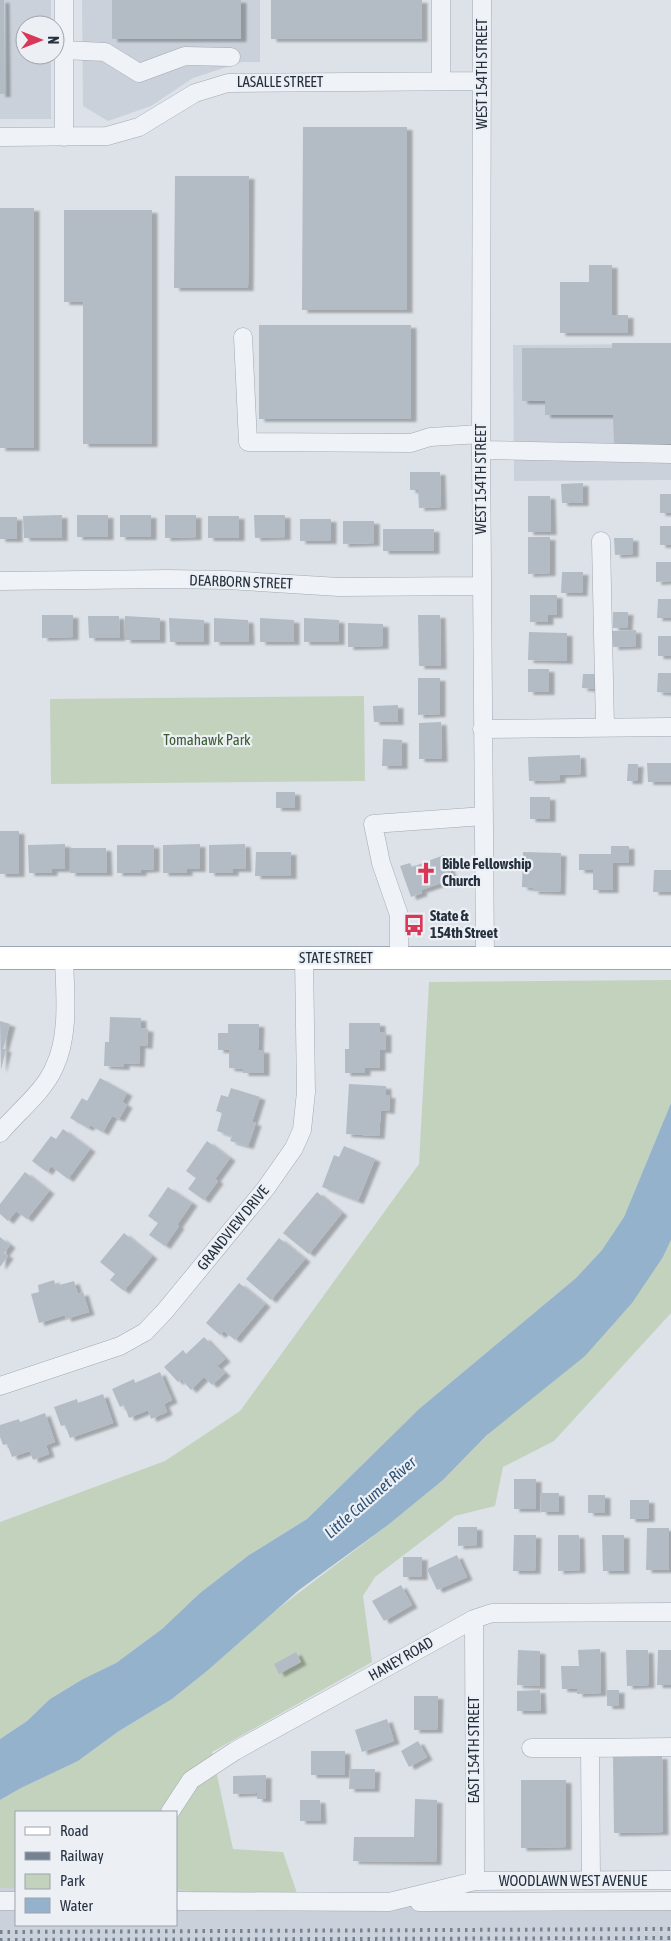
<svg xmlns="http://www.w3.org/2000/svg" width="671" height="1941" viewBox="0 0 671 1941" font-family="'Asap Condensed',sans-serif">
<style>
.built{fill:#cad1da}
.green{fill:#c3d2bd}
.water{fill:#94b2cb}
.building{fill:#b3bbc5;filter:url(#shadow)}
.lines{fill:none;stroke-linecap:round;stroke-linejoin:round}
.minor-casing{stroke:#a2a9b2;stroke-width:19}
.major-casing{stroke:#9ba6b4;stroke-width:24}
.minor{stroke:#eff2f6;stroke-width:18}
.major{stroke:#fff;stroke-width:22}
.rail{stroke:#758292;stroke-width:4;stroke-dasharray:2.5 5;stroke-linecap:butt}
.labels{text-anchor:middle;stroke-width:4.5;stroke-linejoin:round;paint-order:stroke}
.street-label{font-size:15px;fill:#25303f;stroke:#ecf0f5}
.park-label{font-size:15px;fill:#3c5c31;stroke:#ecf0f5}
.poi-label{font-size:15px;font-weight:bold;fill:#25303f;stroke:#ecf0f5;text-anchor:start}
.water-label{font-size:16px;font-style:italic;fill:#2c5176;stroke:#ecf0f5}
</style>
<defs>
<filter id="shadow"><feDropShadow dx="5.5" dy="3" stdDeviation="1" flood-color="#0004"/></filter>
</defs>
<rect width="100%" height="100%" fill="#dde2e8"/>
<!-- built -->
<path class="built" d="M0,0H51V25H25V55H51V119H0Z
M82,0H260V62H242L193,78L151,106L108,121L83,106Z
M671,344V480L514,481L513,345Z
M0,1888H16V1925H176V1889L220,1896H671V1941H0Z"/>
<!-- green -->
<path class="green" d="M364,696L365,781L51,784L50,699Z
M671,980V1103L624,1217L602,1250L576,1278L419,1409L307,1519L249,1555L200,1593L162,1629L116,1663L83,1679L50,1699L27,1721L0,1739V1522L165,1461L240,1411L419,1164L429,982Z
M671,1240V1313L554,1441L503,1467L495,1506L455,1516L375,1577L363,1596L372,1662L212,1752L233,1849L283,1852L298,1896H220L176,1889V1812H16V1888H0V1800L21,1788L78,1761L119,1731L172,1699L207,1671L271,1614L388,1525L443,1480L663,1257Z"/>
<!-- water -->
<path class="water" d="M671,1103V1240L663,1257L632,1303L585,1356L487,1435L443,1480L388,1525L299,1590L207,1671L172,1699L119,1731L78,1761L21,1788L0,1800V1739L27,1721L50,1699L83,1679L116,1663L162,1629L200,1593L249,1555L307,1519L419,1409L576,1278L602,1250L624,1217Z"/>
<!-- building -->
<path class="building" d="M0,0H4L5,94H0Z
M112,0H241V39H112Z
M271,0H422V39H271Z
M303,127H407V310H302Z
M175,176H249L248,288H174Z
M0,208H34V448H0Z
M64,210H152V444H83V302H64Z
M589,265H612V315H628V333H560V282H589Z
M259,325H411V419H259Z
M612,343H671V444H614L613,415H545V401H522V348H612Z
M410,472H440L441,507L419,508L418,490H410Z
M583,483V503H562L561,484Z
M660,494H671V513H660Z
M528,496H550L551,532H528Z
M62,515V538H24L23,516Z
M77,515H108V537H77Z
M120,515H151V537H120Z
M165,515H196V537L165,538Z
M254,515H285V537L255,538Z
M208,516H239V538H208Z
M0,517H17V539H0Z
M300,519H331V541H300Z
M343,521H374V543L343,544Z
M660,526H671V545H660Z
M383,529H434V551H383Z
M528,537H550V573L528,574Z
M614,538H633V554L615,555Z
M656,562H671V581L656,582Z
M562,572H583L582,593H561Z
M530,595H557V615H548V622H530Z
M658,599H671V618H657Z
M613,612H628L627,628H613Z
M42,615H73V637L42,638Z
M418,615H440L441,666H419Z
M88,616H119L120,638H89Z
M125,616L160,618V640H125Z
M169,618L204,620V642H170Z
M214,618L248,620L249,642H214Z
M260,618L294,620V642H260Z
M304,618L339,620V642H304Z
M348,623L383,624V646L348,647Z
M636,630V646L613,647L612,631Z
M529,632L567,633V661L528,660Z
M658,636H671V656H658Z
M528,669H549V692H528Z
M658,673H671V693L657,692Z
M583,674H598V689L582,688Z
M418,678H440V714L418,715Z
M398,705V722H374L373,706Z
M441,722L442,759H419V723Z
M383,739L402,740V766H382Z
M580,755L581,774L560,775V780L529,781L528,757Z
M647,763H671V782H648Z
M628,764H638L637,781H627Z
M276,792H295V808H276Z
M530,797H550V819H530Z
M0,831H19V874H0Z
M65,844V869H52V873H29L28,845Z
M200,844V869H187V873H163V845Z
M245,844L246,869H233V873H209V845Z
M117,845H154V869L141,870V873H117Z
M611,846H629V863H613V890H593V870H579V854H611Z
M70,848H106L107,873H70Z
M256,852H291V876H255Z
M523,852L561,853L560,892L533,891V888L522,887Z
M444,855L453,879L421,890L422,893L411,897L400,866L410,863L412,867Z
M654,870H671V892H653Z
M110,1017L141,1018V1028L148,1029L147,1046L140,1045L139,1064L124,1063V1067L104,1066L105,1042H109Z
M0,1021L10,1024L3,1049H6L1,1070Z
M349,1023H380V1032H386V1050H380V1068H365V1073H345V1049H349Z
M228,1024H259L258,1050H264V1073H243V1069L229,1068V1050H218V1033H228Z
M100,1078L127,1093L122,1102L127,1105L119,1119L112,1116L103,1132L90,1125L88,1128L70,1118L82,1098L87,1101Z
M349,1084L386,1086V1095H390L389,1111L381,1110L379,1136L346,1134Z
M231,1088L260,1097L252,1122L256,1123L248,1146L230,1141L232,1136L217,1131L222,1113L216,1111L221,1095L228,1097Z
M63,1129L90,1149L68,1179L51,1166L47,1172L32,1161L51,1136L56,1139Z
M207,1141L230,1158L215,1179L218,1181L204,1200L188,1189L196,1178L186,1171Z
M344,1146L375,1159L358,1201L322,1187L334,1155L339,1157Z
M25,1172L49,1191L27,1219L16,1211L8,1221L0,1214V1204Z
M168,1187L192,1203L177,1225L179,1226L165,1246L149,1235L158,1223L148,1216Z
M317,1192L342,1213L309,1254L283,1233Z
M124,1233L152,1256L124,1291L110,1280L115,1274L100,1262Z
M0,1237L10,1245L4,1253L8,1256L0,1267Z
M279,1238L305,1259L271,1300L246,1279Z
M54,1280L56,1286L74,1281L78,1294L83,1292L89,1312L66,1319L65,1315L39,1323L31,1294L39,1292L38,1285Z
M239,1283L265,1304L235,1340L224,1331L220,1335L206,1323Z
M204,1337L225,1359L217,1366L225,1373L212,1385L204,1377L191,1390L181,1379L178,1382L164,1367L183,1350L186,1354Z
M160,1372L172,1400L164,1404L167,1412L151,1419L148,1410L129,1418L124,1405L120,1407L112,1389L134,1379L135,1383Z
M103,1394L113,1423L70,1438L65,1425L61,1426L54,1407L77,1399L78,1403Z
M45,1413L55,1442L46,1445L49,1454L33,1460L30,1451L12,1457L7,1444L3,1445L0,1437V1425L19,1419L20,1422Z
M514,1479H536V1509H514Z
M540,1493H559V1512H541Z
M588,1495H605V1513H588Z
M630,1500H649V1519H630Z
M458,1527H477V1545L458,1546Z
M647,1528H669V1570H646Z
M514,1535H536L535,1571H513Z
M558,1535H579L580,1570L558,1571Z
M602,1535H624V1571H603Z
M457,1555L467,1577L437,1590L427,1569Z
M403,1557H422V1577H403Z
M401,1585L412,1605L384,1621L372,1601Z
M600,1649L601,1693L577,1694V1689H562L561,1666H579L578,1650Z
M518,1650L540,1651V1686L517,1685Z
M626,1650H648L649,1685L627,1686Z
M658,1650H671V1685H657Z
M296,1652L301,1662L279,1674L274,1664Z
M540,1690L541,1711H517V1691Z
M607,1690H619V1706H607Z
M414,1696H438L437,1730H414Z
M387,1719L394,1741L362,1752L355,1730Z
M418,1741L427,1757L409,1767L401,1751Z
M311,1751H345V1775H311Z
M613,1756H662L663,1832L614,1833Z
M350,1769H375L374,1789H349Z
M266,1775V1799H257V1793L233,1794V1776Z
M521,1780H566V1847L521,1848Z
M415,1799L437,1800L436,1862L353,1861L354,1837H414Z
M300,1800H320L321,1821H300Z"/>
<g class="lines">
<!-- minor casing -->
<g class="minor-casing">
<path id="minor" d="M441,0V81
M482,0L481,450L485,958
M64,50L105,52L139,73L185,56L231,57
M0,137L107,136L139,127L195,93L228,83L482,81
M64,137V0
M243,337L248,442L411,443L430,437L481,434
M481,450L671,454
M601,541L605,727
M0,581L168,579L227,580L339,587L482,586
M482,729L671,727
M399,958V915L381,863L373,824L484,816
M0,1133C17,1112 43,1093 54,1068C70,1035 65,993 64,958
M0,1386L120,1346L145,1332L165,1311L266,1188L294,1148L302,1130L306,1092L304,958
M474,1619L475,1881
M531,1748H590L591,1880
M590,1748L671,1747
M170,1812L191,1780L235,1751L474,1619L492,1613L671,1612
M0,1901H16
M176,1901L389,1902L475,1881L671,1880
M419,1902L671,1901"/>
</g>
<!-- major casing -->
<g class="major-casing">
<path id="major" d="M0,958H671"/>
</g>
<!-- minor -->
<use href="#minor" class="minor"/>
<!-- major -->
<use href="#major" class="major"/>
<!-- rail -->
<path class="rail" d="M0,1932L671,1929
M0,1940L671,1938"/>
</g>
<!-- icons -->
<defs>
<g id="church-bare" transform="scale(1.725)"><path d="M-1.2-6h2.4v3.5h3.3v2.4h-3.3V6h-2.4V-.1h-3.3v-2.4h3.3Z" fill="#d83757" stroke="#ecf0f5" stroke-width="2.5" paint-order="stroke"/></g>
<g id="bus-bare" transform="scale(1.725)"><path d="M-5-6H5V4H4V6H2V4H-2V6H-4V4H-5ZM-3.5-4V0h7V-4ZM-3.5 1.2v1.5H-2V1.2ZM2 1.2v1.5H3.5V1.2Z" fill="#d83757" stroke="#ecf0f5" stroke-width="2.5" paint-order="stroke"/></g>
</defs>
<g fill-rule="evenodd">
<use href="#church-bare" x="426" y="873"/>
<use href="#bus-bare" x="414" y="925"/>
</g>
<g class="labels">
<!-- street labels -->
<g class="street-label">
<text transform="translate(482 74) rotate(-90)" y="5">WEST 154TH STREET</text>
<text x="280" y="87">LASALLE STREET</text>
<text transform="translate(481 479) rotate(-90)" y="5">WEST 154TH STREET</text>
<text transform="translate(241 582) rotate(2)" y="5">DEARBORN STREET</text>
<text x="336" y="963">STATE STREET</text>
<text transform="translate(233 1228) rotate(-51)" y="5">GRANDVIEW DRIVE</text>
<text transform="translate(401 1659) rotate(-30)" y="5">HANEY ROAD</text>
<text transform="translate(474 1750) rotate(-90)" y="5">EAST 154TH STREET</text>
<text x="573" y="1886">WOODLAWN WEST AVENUE</text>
</g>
<!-- park labels -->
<g class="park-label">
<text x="207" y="745">Tomahawk Park</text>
</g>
<!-- poi labels -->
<g class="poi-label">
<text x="442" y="869">Bible Fellowship<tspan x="442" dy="17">Church</tspan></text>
<text x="430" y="921">State &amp;<tspan x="430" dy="17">154th Street</tspan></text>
</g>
<!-- water labels -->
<g class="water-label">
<text transform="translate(370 1497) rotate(-41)" y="6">Little Calumet River</text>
</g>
</g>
<!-- legend -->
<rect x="15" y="1811" width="162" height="115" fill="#ecf0f5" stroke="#9ca3ac"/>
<rect x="25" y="1827" width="25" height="8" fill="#ffffff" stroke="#9ca3ac"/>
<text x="60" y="1836" font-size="15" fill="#25303f">Road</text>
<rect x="25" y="1852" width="25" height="8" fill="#758292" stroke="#9ca3ac"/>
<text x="60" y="1861" font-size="15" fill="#25303f">Railway</text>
<rect x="25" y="1874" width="25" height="15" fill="#c3d2bd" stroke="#9ca3ac"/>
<text x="60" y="1886" font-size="15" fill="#25303f">Park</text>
<rect x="25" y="1898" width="25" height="15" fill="#94b2cb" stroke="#9ca3ac"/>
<text x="60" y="1911" font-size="15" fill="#25303f">Water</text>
<!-- north arrow -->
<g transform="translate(40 40) rotate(90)"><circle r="24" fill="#ecf0f5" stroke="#9ca3ac"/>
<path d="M0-4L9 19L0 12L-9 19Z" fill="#d83757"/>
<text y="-8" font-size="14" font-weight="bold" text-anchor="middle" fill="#25303f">N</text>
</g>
</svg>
